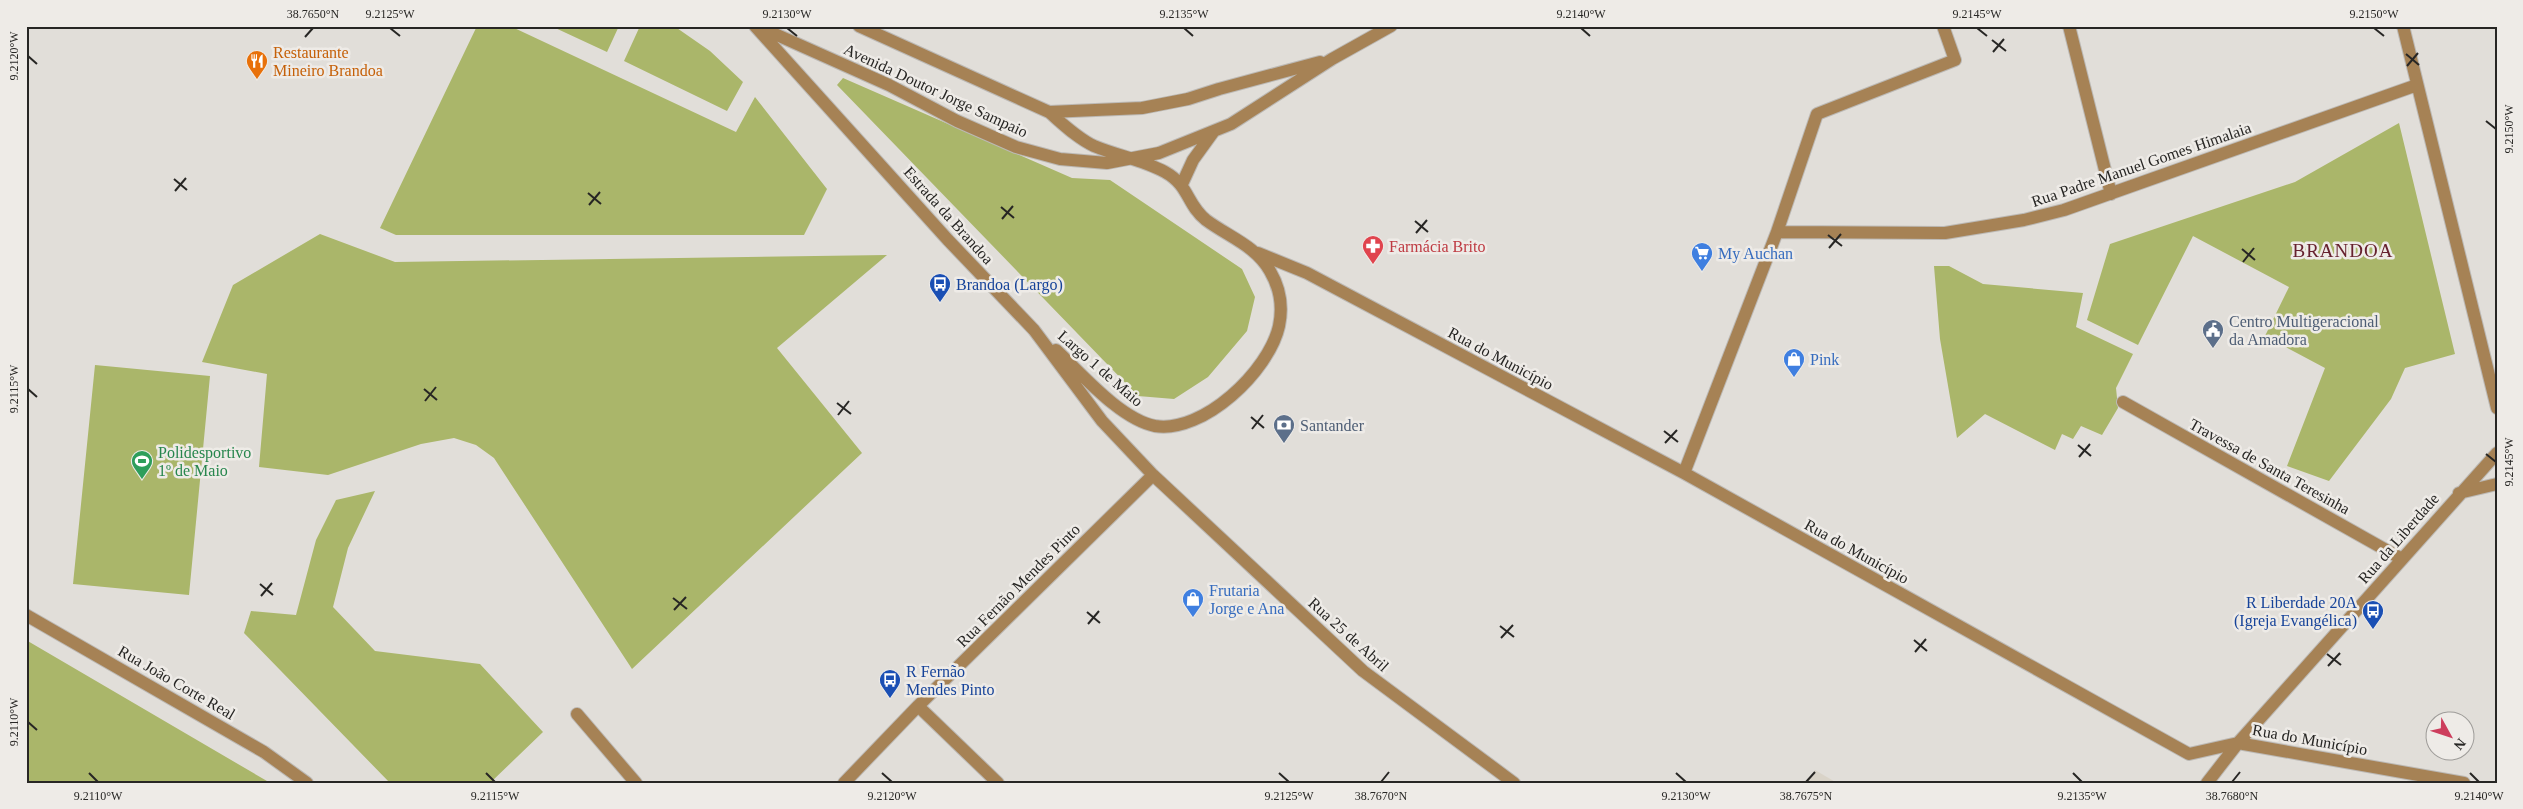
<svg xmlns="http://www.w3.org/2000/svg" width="2523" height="809" viewBox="0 0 2523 809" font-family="'Times New Roman',serif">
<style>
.built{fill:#d9d3c8}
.green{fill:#aab66a}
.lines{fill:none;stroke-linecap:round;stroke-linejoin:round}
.minor-casing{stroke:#bcb9b5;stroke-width:14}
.minor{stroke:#a68255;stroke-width:12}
.ticks{fill:none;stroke:#272624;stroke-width:2}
.labels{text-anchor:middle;stroke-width:5;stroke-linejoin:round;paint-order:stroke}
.food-label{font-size:16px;fill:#c56008;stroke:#eeebe7;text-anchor:start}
.street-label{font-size:16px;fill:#272624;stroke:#eeebe7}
.health-label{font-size:16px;fill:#be3a42;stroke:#eeebe7;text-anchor:start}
.shop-label{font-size:16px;fill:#366cbe;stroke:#eeebe7;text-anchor:start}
.transit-label{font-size:16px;fill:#164399;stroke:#eeebe7;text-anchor:start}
.service-label{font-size:16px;fill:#4e5e75;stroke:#eeebe7;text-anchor:start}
.leisure-label{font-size:16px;fill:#27864d;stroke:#eeebe7;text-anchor:start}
.quarter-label{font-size:19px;letter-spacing:1px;fill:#66212e;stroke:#eeebe7}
.neatline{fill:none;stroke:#272624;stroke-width:2}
.ticks-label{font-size:12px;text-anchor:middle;fill:#272624}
</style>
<rect width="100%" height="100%" fill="#e1ded9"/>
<!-- built -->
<path class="built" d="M1815,770L1837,783H1807Z"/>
<!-- green -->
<path class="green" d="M477,26H510L736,132L755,97L827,189L804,235H396L380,228Z
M551,26H619L607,52Z
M640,26H674L710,51L743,82L727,111L624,61Z
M843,78L1072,178L1110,180L1242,269L1255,297L1247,331L1208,377L1174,399L1138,396L837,85Z
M2399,123L2455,354L2405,368L2391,399L2329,481L2287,466L2325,368L2265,336L2289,287L2193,236L2138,345L2087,320L2110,244L2295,182Z
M320,234L395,262L887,255L777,348L862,453L632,669L494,458L476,445L454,438L421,444L328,475L259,467L267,374L202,362L233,285Z
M1934,266H1949L1983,284L2083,293L2076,327L2133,354L2116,388L2118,408L2102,435L2081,426L2073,439L2062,434L2055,450L1985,414L1957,438L1940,339Z
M95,365L210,376L189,595L73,584Z
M375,491L348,548L333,607L375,651L480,664L543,732L490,783H390L244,633L251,611L296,615L316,540L336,500Z
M26,640L267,781V783H26Z"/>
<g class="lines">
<!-- minor casing -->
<g class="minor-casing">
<path id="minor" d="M755,26L948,240L1034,330L1102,421L1153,475L1363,671L1514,783
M757,26L889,85L957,121L1016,147L1060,159L1107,163L1159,153L1231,124L1332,59L1391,26
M859,26L1049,112L1142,108L1188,99L1219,89L1320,62
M2069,26L2111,194
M2403,26L2497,408
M1049,112C1063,124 1077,138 1094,146C1118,156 1143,160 1165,172C1190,186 1186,204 1206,220C1229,237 1256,246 1270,271C1280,288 1283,307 1279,326C1269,371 1203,434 1155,426C1120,419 1082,374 1056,350
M1182,184L1193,160L1214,131
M1777,232L1945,233L2024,220L2064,210L2417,85
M1258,253L1307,273L1684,473L2189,754L2238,743L2464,783
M2123,402L2402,559
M1684,473L1777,232L1817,114L1955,60L1943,26
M2459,493L2497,484
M26,615L264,752L307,783
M918,706L998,783
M577,714L636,783
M844,783L918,706L1153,475
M2207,783L2238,743L2497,453"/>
</g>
<!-- minor -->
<use href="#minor" class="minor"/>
</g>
<!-- ticks -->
<path class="ticks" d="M390,28L400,36M787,28L797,36M1184,28L1193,36M1581,28L1590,36M1977,28L1987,36M2374,28L2384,36M305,37L313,28M1992,40L2006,51M1993,52L2004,39M2406,54L2419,65M28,56L37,64M2407,66L2418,53M2486,121L2496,129M174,179L187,190M175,191L186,178M588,193L601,204M589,205L600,192M1001,207L1014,218M1002,219L1013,206M1415,221L1428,232M1416,233L1427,220M1828,235L1842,246M1829,248L1841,234M2242,249L2255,260M2243,262L2254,248M28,389L37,397M424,389L437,400M425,401L436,387M837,403L851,414M838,415L849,401M1251,417L1264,428M1252,429L1263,415M1664,431L1678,442M1665,443L1677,430M2078,445L2091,456M2486,454L2496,462M2079,457L2090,444M260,584L273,595M261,596L272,583M673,598L687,609M674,610L686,597M1087,612L1100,623M1088,624L1099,611M1500,626L1514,637M1501,638L1513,625M1914,640L1927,651M1915,652L1926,639M2327,654L2341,665M2328,666L2340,653M28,722L37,730M89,773L98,782M486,773L495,782M882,773L892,782M1279,773L1289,782M1676,773L1686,782M2073,773L2082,782M2470,773L2479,782M1381,782L1389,772M1806,782L1815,772M2232,782L2240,772"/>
<!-- icons -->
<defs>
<g id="restaurant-pin" transform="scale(1.125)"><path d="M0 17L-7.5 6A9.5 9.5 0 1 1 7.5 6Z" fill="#e8710a" stroke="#eeebe7"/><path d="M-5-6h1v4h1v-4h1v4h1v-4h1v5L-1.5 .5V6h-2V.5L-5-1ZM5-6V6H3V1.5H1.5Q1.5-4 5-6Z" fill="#fff"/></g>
<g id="pharmacy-pin" transform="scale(1.125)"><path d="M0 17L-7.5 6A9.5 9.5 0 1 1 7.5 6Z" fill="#e0444e" stroke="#eeebe7"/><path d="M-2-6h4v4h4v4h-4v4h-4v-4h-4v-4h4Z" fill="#fff"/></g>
<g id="supermarket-pin" transform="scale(1.125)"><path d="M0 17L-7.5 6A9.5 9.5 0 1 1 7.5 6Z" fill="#3f7fe0" stroke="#eeebe7"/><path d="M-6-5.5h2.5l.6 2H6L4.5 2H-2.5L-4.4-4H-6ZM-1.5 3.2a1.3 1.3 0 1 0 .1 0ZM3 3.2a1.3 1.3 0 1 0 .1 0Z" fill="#fff"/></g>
<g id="bus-pin" transform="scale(1.125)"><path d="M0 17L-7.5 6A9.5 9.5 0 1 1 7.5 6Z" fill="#1a4fb4" stroke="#eeebe7"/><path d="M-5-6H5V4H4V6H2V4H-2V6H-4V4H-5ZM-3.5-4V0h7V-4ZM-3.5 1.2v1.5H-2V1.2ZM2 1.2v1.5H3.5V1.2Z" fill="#fff"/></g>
<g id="civic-pin" transform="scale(1.125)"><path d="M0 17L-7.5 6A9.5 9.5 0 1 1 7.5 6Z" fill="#5c6f8a" stroke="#eeebe7"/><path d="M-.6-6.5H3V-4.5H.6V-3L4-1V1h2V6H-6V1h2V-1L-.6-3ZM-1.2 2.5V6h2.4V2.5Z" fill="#fff"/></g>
<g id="shop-pin" transform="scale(1.125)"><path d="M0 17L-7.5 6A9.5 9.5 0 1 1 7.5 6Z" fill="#3f7fe0" stroke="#eeebe7"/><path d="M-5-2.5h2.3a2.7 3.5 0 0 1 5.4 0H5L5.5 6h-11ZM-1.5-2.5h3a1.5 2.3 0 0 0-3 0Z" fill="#fff"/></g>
<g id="bank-pin" transform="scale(1.125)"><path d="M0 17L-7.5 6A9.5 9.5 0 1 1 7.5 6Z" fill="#5c6f8a" stroke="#eeebe7"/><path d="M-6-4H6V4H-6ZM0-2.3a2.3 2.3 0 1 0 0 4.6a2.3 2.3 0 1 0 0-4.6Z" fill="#fff"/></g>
<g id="stadium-pin" transform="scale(1.125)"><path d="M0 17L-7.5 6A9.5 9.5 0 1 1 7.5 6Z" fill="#2e9e5b" stroke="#eeebe7"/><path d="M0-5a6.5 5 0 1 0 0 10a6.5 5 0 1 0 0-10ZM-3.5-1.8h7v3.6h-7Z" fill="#fff"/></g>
</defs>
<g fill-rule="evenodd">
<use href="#restaurant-pin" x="257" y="61"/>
<use href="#pharmacy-pin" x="1373" y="246"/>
<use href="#supermarket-pin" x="1702" y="253"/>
<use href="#bus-pin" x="940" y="284"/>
<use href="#civic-pin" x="2213" y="330"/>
<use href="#shop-pin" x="1794" y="359"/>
<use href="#bank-pin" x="1284" y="425"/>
<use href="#stadium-pin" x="142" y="461"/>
<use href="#shop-pin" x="1193" y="599"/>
<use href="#bus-pin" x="2373" y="611"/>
<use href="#bus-pin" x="890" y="680"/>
</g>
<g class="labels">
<!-- food labels -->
<g class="food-label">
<text x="273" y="58">Restaurante<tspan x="273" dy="18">Mineiro Brandoa</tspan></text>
</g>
<!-- street labels -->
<g class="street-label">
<text transform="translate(936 90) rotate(25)" y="6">Avenida Doutor Jorge Sampaio</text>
<text transform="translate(2141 164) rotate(-19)" y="6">Rua Padre Manuel Gomes Himalaia</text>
<text transform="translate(949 215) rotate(48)" y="6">Estrada da Brandoa</text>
<text transform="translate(1501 358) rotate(28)" y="6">Rua do Município</text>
<text transform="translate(1101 368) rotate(41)" y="6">Largo 1 de Maio</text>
<text transform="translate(2270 466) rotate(29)" y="6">Travessa de Santa Teresinha</text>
<text transform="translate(2398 538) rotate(-49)" y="6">Rua da Liberdade</text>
<text transform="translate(1857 551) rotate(29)" y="6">Rua do Município</text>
<text transform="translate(1018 585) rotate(-45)" y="6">Rua Fernão Mendes Pinto</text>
<text transform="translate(1349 634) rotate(42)" y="6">Rua 25 de Abril</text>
<text transform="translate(177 682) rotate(30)" y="6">Rua João Corte Real</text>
<text transform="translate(2310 739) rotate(10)" y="6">Rua do Município</text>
</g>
<!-- health labels -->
<g class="health-label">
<text x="1389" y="252">Farmácia Brito</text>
</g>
<!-- shop labels -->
<g class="shop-label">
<text x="1718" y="259">My Auchan</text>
<text x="1810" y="365">Pink</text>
<text x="1209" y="596">Frutaria<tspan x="1209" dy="18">Jorge e Ana</tspan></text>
</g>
<!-- transit labels -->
<g class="transit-label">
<text x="956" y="290">Brandoa (Largo)</text>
<text x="2357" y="608" text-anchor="end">R Liberdade 20A<tspan x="2357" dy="18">(Igreja Evangélica)</tspan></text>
<text x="906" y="677">R Fernão<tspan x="906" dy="18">Mendes Pinto</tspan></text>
</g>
<!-- service labels -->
<g class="service-label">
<text x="2229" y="327">Centro Multigeracional<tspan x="2229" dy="18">da Amadora</tspan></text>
<text x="1300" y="431">Santander</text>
</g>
<!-- leisure labels -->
<g class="leisure-label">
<text x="158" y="458">Polidesportivo<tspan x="158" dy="18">1º de Maio</tspan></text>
</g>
<!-- quarter labels -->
<g class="quarter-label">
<text x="2343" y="257">BRANDOA</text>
</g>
</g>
<!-- border -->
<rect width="2523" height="809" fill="none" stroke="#eeebe7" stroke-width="55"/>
<!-- north arrow -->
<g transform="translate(2450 736) rotate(130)"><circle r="24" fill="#eeebe7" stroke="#9e9c99"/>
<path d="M0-4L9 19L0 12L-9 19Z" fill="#cd3d5c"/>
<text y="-8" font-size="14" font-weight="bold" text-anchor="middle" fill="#272624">N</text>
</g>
<rect x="28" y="28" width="2468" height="754" class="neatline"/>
<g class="ticks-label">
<text x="313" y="18">38.7650°N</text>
<text x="390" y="18">9.2125°W</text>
<text x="787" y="18">9.2130°W</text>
<text x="1184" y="18">9.2135°W</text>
<text x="1581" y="18">9.2140°W</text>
<text x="1977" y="18">9.2145°W</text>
<text x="2374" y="18">9.2150°W</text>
<text transform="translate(14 56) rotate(-90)" y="4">9.2120°W</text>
<text transform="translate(2509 129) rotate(-90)" y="4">9.2150°W</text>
<text transform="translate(14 389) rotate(-90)" y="4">9.2115°W</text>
<text transform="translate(2509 462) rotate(-90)" y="4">9.2145°W</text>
<text transform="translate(14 722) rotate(-90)" y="4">9.2110°W</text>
<text x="98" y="800">9.2110°W</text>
<text x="495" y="800">9.2115°W</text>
<text x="892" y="800">9.2120°W</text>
<text x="1289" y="800">9.2125°W</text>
<text x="1381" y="800">38.7670°N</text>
<text x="1686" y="800">9.2130°W</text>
<text x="1806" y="800">38.7675°N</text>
<text x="2082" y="800">9.2135°W</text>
<text x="2232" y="800">38.7680°N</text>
<text x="2479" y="800">9.2140°W</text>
</g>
</svg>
